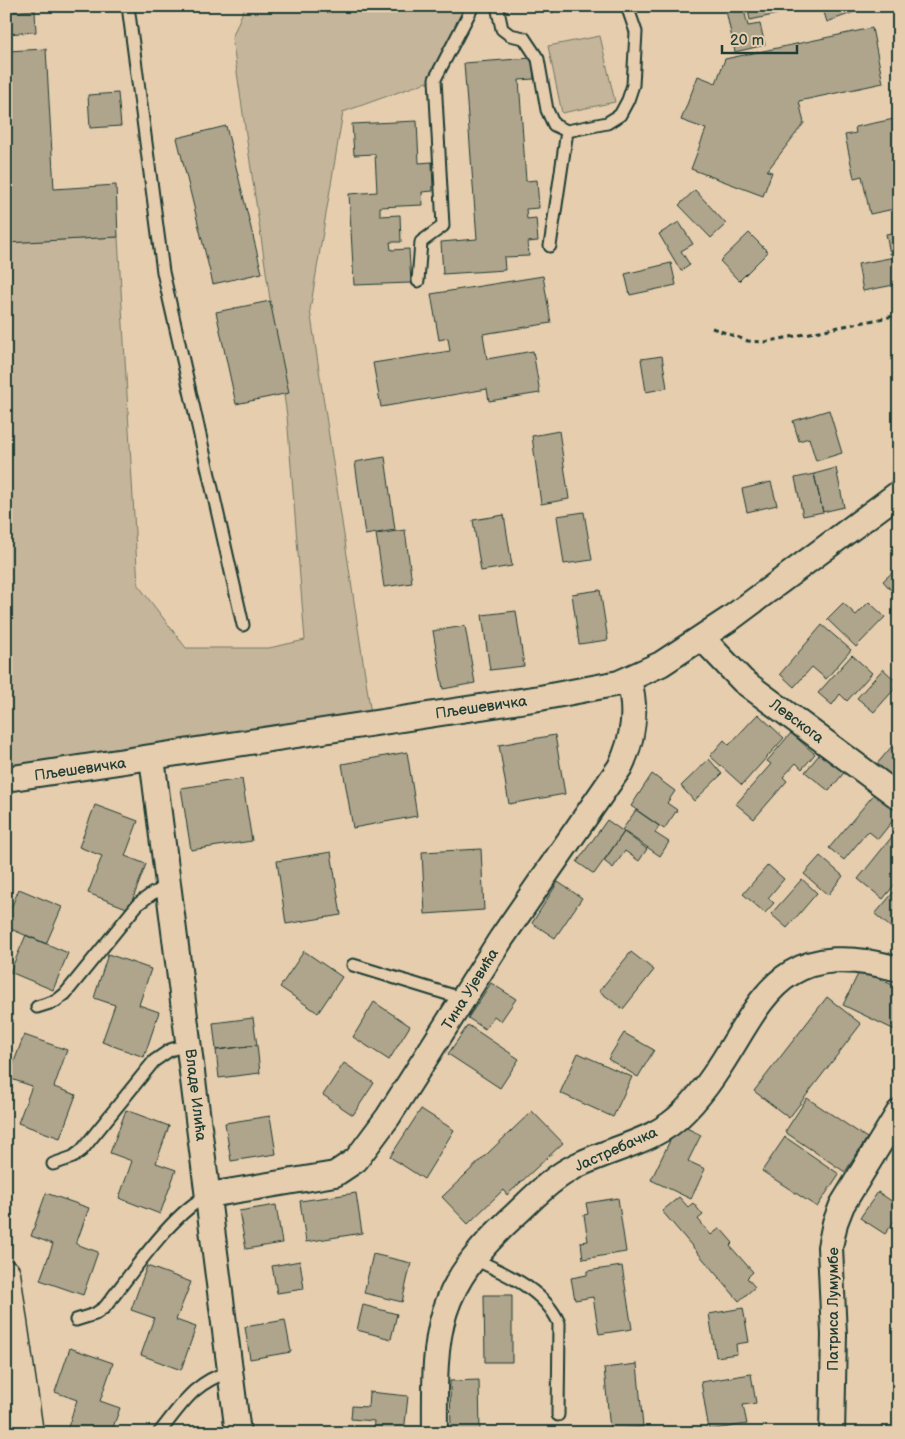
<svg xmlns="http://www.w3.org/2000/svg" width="905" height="1439" viewBox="0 0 905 1439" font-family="'Balsamiq Sans',sans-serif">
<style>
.green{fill:#c5b59a;stroke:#727967}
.building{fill:#afa48c;stroke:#1f3d34}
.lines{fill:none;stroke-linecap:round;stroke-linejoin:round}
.service-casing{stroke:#1f3d34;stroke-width:15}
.minor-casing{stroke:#1f3d34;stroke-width:28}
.tertiary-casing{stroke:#1f3d34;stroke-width:31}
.path{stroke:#1f3d34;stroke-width:3;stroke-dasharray:5 4;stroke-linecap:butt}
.service{stroke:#e6cdae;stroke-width:11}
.minor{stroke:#e6cdae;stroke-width:24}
.tertiary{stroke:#e6cdae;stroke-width:28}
.labels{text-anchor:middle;stroke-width:4;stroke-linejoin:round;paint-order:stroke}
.street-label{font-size:15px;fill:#1f3d34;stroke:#e6cdae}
</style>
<rect width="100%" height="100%" fill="#e6cdae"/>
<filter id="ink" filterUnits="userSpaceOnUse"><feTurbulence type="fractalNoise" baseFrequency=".02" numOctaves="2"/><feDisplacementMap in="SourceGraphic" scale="10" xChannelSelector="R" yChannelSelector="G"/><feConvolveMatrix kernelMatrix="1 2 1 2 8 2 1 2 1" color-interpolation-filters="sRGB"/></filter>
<g filter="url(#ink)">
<!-- green -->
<path class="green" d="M245,6H463L472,11L435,79L343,112L310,310L371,714L6,771V243L118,237L138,585L186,648H269L305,640L287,416L232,38Z
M600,36L615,102L562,113L548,46Z"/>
<!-- building -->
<path class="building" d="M545,6H558L553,13Z
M725,6H743L748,26L760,24L765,45L735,52Z
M747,6H776L778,14L750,20Z
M822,6H871L827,22Z
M35,10L36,32L6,34V12Z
M872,28L883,83L799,101L804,123L767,171L772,172L763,196L691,169L706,129L681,120L698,76L716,83L725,59Z
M46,49L54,189L116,185L118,237L6,243V51Z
M532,58L534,79L519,80L526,181L537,180L539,208L526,209L527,219L536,218L538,241L528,242L529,256L504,257L505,270L443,274L441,242L477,239L464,63Z
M118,93L121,126L90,128L88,95Z
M899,118V208L870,214L862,176L854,178L845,135L856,133L855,127Z
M417,121L419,163L432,162L433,191L422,192L423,205L380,207V216L400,215L401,242H390L391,250L409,249L411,283L354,285L349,194L377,192L375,154L354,155L352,124Z
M226,126L262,273L213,284L177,138Z
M695,190L726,224L711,238L679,205Z
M679,222L693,244L681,251L690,265L681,271L659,234Z
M899,232V253L890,254L886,234Z
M749,233L768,252L739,281L720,261Z
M895,257L899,284L863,291L858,264Z
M671,263L676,285L630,295L625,274Z
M543,276L551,323L483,334L487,359L533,351L540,393L489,401L487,389L381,407L373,363L450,351L448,338L439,340L431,294Z
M270,301L289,393L236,404L216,312Z
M662,356L667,388L646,392L641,359Z
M829,410L842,453L816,461L809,438L799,441L793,421Z
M559,431L569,499L541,504L532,436Z
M385,457L395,530L365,535L355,462Z
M836,468L844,507L823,512L814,474Z
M814,474L823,512L803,516L795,478Z
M771,482L777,505L747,512L742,489Z
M584,512L592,560L564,564L557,516Z
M504,515L512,566L481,571L473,520Z
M405,530L412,583L384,587L376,534Z
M899,566V597L898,598L883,581Z
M600,590L608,640L579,644L572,594Z
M869,602L885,617L856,647L827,619L843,603L856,615Z
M516,611L524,666L490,670L482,615Z
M822,625L851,650L826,679L812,667L794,687L780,674Z
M465,626L475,683L443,689L433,631Z
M852,655L872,673L847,701L840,694L832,705L818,693Z
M883,669L899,684L874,712L857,698Z
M758,714L784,738L742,785L710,756L724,740L729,745Z
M791,733L815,754L802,769L796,763L783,777L787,781L754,819L736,804L771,764L767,761Z
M555,735L565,794L509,804L499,745Z
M899,738V766L889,777L876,765Z
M823,750L847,769L829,791L805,772Z
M407,752L417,816L353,828L342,764Z
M709,759L722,774L694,801L681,786Z
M652,774L675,791L667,803L677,810L664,829L631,806Z
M242,779L252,841L191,850L181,788Z
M876,792L899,811V813L878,839L868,831L844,860L829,848Z
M95,805L138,821L125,856L146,864L129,909L88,893L102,856L79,847Z
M636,810L659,826L655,833L669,842L660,856L622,830Z
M607,820L624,832L594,874L577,862Z
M899,828V879L883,899L858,879Z
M624,832L647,849L639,861L625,851L613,868L604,861Z
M481,849L484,910L425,914L422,852Z
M331,852L341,915L286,924L277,861Z
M820,856L843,876L828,895L804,874Z
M768,865L784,879L768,898L774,903L765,913L743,894Z
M802,879L817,893L787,928L771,914Z
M558,882L582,898L555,938L532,923Z
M899,886V927L895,931L875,914Z
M19,889L62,907L46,944L6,927V920Z
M26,935L68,953L53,990L10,972Z
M304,951L342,977L318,1013L280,987Z
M631,952L654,970L623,1009L599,991Z
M108,954L151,969L139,1005L159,1012L144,1057L102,1042L115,1005L94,998Z
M860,970L899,988V1032L843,1005Z
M491,983L516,999L501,1021L494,1016L485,1029L468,1018Z
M827,997L861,1024L789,1118L754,1091Z
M374,1002L410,1026L389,1060L353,1037Z
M253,1018L257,1045L216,1050L213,1023Z
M468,1025L519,1059L500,1088L448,1054Z
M624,1033L654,1050L638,1077L608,1059Z
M24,1035L67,1050L54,1087L76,1095L60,1138L18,1123L32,1086L8,1078Z
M257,1045L260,1073L219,1078L216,1050Z
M578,1053L632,1077L613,1117L560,1093Z
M344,1063L374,1083L353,1115L323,1095Z
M807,1098L867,1138L845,1172L785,1132Z
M421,1109L454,1130L424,1179L390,1157Z
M126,1110L169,1126L156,1163L176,1170L160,1214L119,1198L132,1161L110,1153Z
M532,1111L563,1143L507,1195L503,1190L468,1224L442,1197Z
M270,1116L276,1154L231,1161L225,1123Z
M678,1124L701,1135L688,1161L705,1169L691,1199L651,1180Z
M785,1137L839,1174L817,1207L762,1171Z
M878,1192L899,1206V1215L885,1234L860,1218Z
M46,1193L89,1208L76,1244L98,1252L83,1295L40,1280L53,1244L31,1236Z
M356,1193L362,1233L306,1242L300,1201Z
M679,1197L688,1207L693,1203L703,1215L698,1219L711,1235L720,1228L733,1243L730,1246L753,1272L747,1278L755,1287L739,1301L662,1211Z
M618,1198L626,1252L583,1259L581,1242L588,1241L584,1215L588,1214L586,1203Z
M276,1205L282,1243L246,1249L239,1211Z
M373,1254L411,1263L402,1302L364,1293Z
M300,1261L304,1289L277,1293L272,1266Z
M147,1266L191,1282L176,1320L196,1327L181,1370L141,1355L154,1318L131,1310Z
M622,1266L632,1329L599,1334L593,1297L575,1300L571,1278L587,1275V1271Z
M484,1295H512V1362H485Z
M363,1305L397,1314L391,1339L357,1330Z
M743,1308L749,1342L736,1344L737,1354L716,1357L709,1314Z
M285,1320L291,1352L250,1359L245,1327Z
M70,1348L113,1363L100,1401L120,1408L111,1433H66L77,1400L55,1392Z
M637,1364L643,1427L610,1430L604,1368Z
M751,1374L756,1403L743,1405L747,1424L709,1430L701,1382Z
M479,1380L480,1433H451L450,1381Z
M369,1392L408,1396L404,1433H373L374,1421L351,1419L352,1406L368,1407Z"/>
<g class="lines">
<!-- service casing -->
<g class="service-casing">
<path id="service" d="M128,6L163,272L243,625
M497,6L502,29L510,35L524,38L538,59L547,110L554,125L567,131L607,123L620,115L628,100L633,85L636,32L627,6
M550,246L567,131
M418,281L421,242L443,226L435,79L473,6
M353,965L464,999
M37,1007L56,1001L65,994L138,904L153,893L167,888
M53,1164L73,1157L82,1150L154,1061L170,1050L189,1044
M472,1258C504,1273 544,1289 559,1323L558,1415
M76,1320L95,1314L105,1307C130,1276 174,1210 209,1195
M159,1433C183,1403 193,1383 231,1371"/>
</g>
<!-- minor casing -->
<g class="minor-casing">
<path id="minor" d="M702,638L743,681L899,797
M152,758L238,1433
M6,779L540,698L619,683L661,664L731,618L899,493
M209,1195L335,1174L356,1160L388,1117L501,939L620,767C634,738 637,711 629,680
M435,1433C434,1328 435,1288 516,1214C535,1196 554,1176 578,1165C614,1147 656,1142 685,1111C761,1033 753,929 899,969
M832,1433L834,1335L830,1247L835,1223L842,1205L899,1112"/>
</g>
<!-- tertiary casing -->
<g class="tertiary-casing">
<path id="tertiary" d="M6,1274L29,1433"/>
</g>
<!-- path -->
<path class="path" d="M712,328L748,341L765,342L899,315"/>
<!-- service -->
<use href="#service" class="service"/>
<!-- minor -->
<use href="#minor" class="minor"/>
<!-- tertiary -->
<use href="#tertiary" class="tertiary"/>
</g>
</g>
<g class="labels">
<!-- street labels -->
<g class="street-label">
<text transform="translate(481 707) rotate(-8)" y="5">Пљешевичка</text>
<text transform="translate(797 721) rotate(37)" y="5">Левскога</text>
<text transform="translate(80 769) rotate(-8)" y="5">Пљешевичка</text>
<text transform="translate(470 989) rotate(-58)" y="5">Тина Ујевића</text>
<text transform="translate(196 1095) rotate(83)" y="5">Владе Илића</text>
<text transform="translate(616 1149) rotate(-24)" y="5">Јастребачка</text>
<text transform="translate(833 1309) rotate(-90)" y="5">Патриса Лумумбе</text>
</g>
</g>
<!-- margin -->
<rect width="905" height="1439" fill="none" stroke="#e6cdae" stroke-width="25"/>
<rect x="12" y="12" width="880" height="1414" fill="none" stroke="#1f3d34" stroke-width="2" filter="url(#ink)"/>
<!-- scale -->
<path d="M722 45v8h75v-8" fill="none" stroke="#1f3d34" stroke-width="2.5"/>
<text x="730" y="45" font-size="15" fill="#1f3d34" stroke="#e6cdae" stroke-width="4" paint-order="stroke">20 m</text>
</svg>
